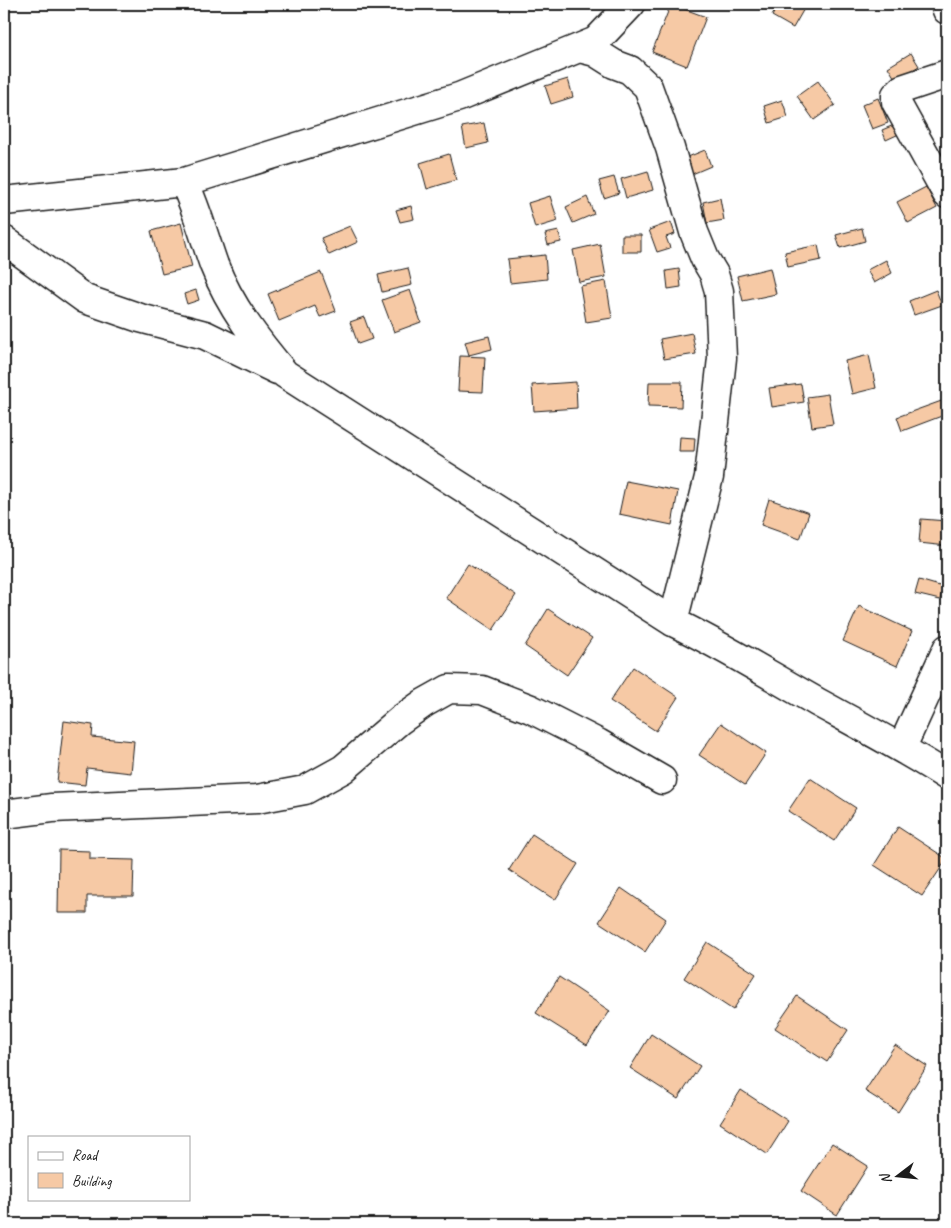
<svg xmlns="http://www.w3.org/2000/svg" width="951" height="1228" viewBox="0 0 951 1228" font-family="Caveat,sans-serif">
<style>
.building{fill:#f6c9a5;stroke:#1c1c1c}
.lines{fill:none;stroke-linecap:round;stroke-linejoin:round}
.minor-casing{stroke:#1c1c1c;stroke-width:31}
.minor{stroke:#fff;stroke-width:28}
</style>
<rect width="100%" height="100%" fill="#fff"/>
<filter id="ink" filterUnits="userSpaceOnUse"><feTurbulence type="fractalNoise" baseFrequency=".02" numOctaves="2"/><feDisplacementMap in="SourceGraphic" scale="10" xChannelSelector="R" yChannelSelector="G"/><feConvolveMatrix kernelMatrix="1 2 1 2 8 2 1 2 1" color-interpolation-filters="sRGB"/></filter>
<g filter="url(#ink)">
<!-- building -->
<path class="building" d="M671,4L706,17L687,66L652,52Z
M779,4H800L805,7L793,28L772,16Z
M911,53L919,66L896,80L888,67Z
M568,79L573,97L551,104L545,86Z
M818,81L835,105L814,120L797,96Z
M878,98L888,123L872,129L862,105Z
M782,100L788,117L769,123L764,106Z
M484,123L488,143L466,148L462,127Z
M894,125L899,134L886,140L882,130Z
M705,150L711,166L685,177L678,161Z
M449,154L456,180L427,189L420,163Z
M648,171L653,190L626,198L621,179Z
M614,177L619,193L604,198L599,181Z
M926,187L937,208L908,223L897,202Z
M550,196L558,221L535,228L528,203Z
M587,197L594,214L573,223L566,207Z
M720,198L724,220L707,223L703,202Z
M411,206L414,219L400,222L396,210Z
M671,222L675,234L666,237L670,248L657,252L649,230Z
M181,223L192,267L162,274L151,231Z
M350,226L358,242L329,255L321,238Z
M862,228L865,241L840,248L836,235Z
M559,231L561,242L548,245L545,234Z
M622,235H641V252H622Z
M600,244L606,277L579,282L573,250Z
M818,245L821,260L788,267L785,252Z
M545,255L547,279L510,283L507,259Z
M886,260L892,273L874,283L867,270Z
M408,268L412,285L382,292L378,275Z
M770,268L776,294L743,301L737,276Z
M679,269L681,287L668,289L666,271Z
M321,272L336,311L320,317L315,306L279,321L268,294Z
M606,281L612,318L586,322L580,286Z
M196,290L199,300L187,304L184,294Z
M410,290L421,322L394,332L382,300Z
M936,290L942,305L914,315L909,301Z
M364,317L372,339L358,344L350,322Z
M692,333L696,354L664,359L660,339Z
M489,336L492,349L469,355L465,342Z
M869,355L876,388L852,394L845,361Z
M460,356L485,357L483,392L458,391Z
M576,382L577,408L534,411L532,385Z
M649,382H682L681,407L648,406Z
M801,384L804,402L772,407L769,388Z
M828,394L833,424L812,427L807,397Z
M947,399V414L902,431L897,417Z
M680,437L695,438L694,452H679Z
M626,481L678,491L672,525L619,514Z
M769,499L809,513L800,539L761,525Z
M921,519L947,521V546L919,543Z
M468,564L516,595L493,630L446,598Z
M919,580L943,587L940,600L915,594Z
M859,606L912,631L897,666L843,641Z
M548,609L592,638L567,675L525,646Z
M633,667L678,697L656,731L610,701Z
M64,721L93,725L92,737L134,741L131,773L87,768L85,785L57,782Z
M721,723L766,753L745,785L699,755Z
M810,778L856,808L834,841L788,811Z
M898,827L947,859L922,896L874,865Z
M532,834L578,864L555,900L509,870Z
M59,850L90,851V859L134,860L133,896H87V913H58Z
M621,888L666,919L645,952L599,922Z
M707,942L756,974L733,1010L684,978Z
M559,977L610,1011L587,1045L536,1013Z
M797,996L848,1030L827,1062L775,1028Z
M651,1034L700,1066L678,1099L630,1068Z
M895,1045L927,1066L898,1112L865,1091Z
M741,1090L788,1121L767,1154L720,1123Z
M832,1143L868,1166L837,1215L801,1191Z"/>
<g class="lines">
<!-- minor casing -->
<g class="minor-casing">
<path id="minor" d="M945,4L947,10
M579,48L595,52L614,64L630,70L648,87L670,148L694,232L705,259L714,274L719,291L722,358L709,477L673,622
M947,74L902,89L896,95V102L947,194
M184,182C197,209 204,237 214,265C230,306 257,341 285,374L673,622C723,646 769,675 817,702C861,726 905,749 947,776
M4,201L184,182L459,97L596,41L631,4
M4,240L85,299L140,318L205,335L277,370
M902,747L947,649
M4,814L52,808L257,799L305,790L343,769L400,720L424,703L449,689L482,690L531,709L598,743L662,780"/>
</g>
<!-- minor -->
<use href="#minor" class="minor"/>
</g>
</g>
<!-- margin -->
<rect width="951" height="1228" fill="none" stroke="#fff" stroke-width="20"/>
<rect x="10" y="10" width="931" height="1208" fill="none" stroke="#1c1c1c" stroke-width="2" filter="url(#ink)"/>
<!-- legend -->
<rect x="28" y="1136" width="162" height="65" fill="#ffffff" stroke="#a4a4a4"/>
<rect x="38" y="1152" width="25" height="8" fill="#ffffff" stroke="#a4a4a4"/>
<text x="72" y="1160" font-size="15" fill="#1c1c1c">Road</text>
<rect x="38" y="1173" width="25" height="15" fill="#f6c9a5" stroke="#a4a4a4"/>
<text x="72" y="1186" font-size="15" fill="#1c1c1c">Building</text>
<!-- north arrow -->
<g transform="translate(898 1176) rotate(254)" stroke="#ffffff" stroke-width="4" paint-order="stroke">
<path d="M0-4L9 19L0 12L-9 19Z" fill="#1c1c1c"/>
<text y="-8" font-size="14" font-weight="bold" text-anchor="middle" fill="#1c1c1c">N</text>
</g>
</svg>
